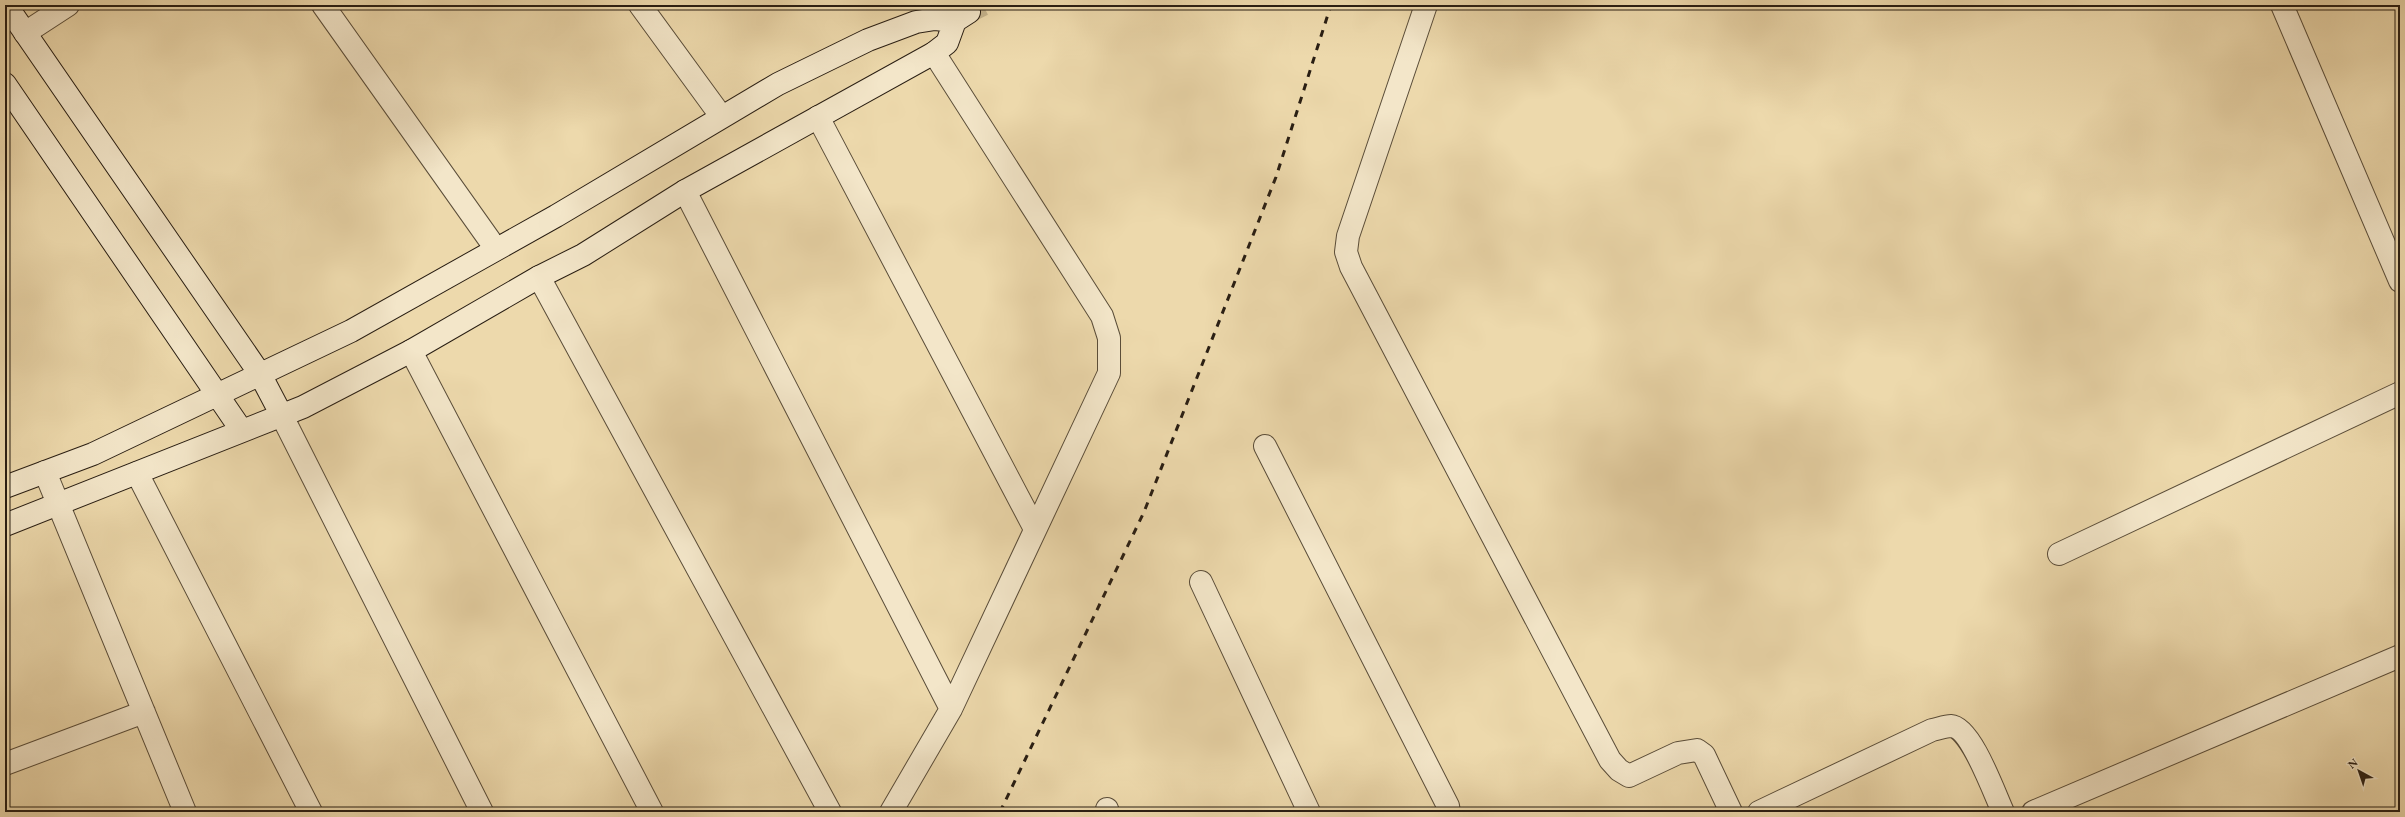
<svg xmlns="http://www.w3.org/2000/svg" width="2405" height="817" viewBox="0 0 2405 817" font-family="'EB Garamond',serif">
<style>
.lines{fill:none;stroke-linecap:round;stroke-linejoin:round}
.secondary-tunnel{stroke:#c6b48d;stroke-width:22;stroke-dasharray:22 11;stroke-linecap:butt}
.street-casing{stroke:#5a4d39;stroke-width:24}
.secondary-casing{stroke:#291e13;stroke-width:24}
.street{stroke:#f3e6c9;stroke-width:22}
.secondary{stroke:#f3e6c9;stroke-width:22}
.rail{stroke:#291e13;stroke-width:3;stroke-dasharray:7 7;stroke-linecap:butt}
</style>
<rect width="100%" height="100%" fill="#edd9ac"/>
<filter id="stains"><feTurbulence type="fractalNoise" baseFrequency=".005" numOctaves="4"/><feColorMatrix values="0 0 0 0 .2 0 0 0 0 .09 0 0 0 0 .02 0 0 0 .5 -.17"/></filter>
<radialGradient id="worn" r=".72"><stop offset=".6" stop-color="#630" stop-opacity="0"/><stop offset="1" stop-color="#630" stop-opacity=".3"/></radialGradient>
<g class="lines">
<!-- secondary-tunnel -->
<path class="secondary-tunnel" d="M969,12L983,5"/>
<!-- street casing -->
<g class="street-casing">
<path id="street" d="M323,5L496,249
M640,5L721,116
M1426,5L1348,236L1346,252L1351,267L1610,760L1619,770L1629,776L1678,753L1697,750L1704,755L1731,812
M2282,5L2400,281
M25,33L68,5
M818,117L1035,529
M685,191L951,709
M539,277L830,812
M411,351L652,812
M281,414L482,812
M1265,446L1448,806L1449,812
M45,472L185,812
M137,473L311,812
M2059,554L2400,393
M1201,582L1309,812
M5,764L144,712
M1107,809L1108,812
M891,812L951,709L1109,373V338L1102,316L934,53
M1759,812L1932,730C1938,729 1945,726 1951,726C1971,727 1995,795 2003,812
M2033,812L2400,656"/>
</g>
<!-- secondary casing -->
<g class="secondary-casing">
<path id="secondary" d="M6,5L260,374L281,414
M5,84L242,431
M5,487L93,454L351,331L556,216L778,84L868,40L916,22L935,19L955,21
M5,525L303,407L411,351L539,277L583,255L685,191L934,53L947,43L955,21L969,12"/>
</g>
<!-- street -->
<use href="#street" class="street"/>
<!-- secondary -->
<use href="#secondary" class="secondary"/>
<!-- rail -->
<path class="rail" d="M1000,812L1144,512L1276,177L1331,5"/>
</g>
<!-- margin -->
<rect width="2405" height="817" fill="none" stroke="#edd9ac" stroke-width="20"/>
<rect x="6" y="6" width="2393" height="805" fill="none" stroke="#291e13" stroke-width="2"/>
<rect x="10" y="10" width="2385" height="797" fill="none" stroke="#291e13"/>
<!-- north arrow -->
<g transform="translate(2359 771) rotate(320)" stroke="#f3e6c9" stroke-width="3" paint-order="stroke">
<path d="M0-3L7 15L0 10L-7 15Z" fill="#291e13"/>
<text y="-6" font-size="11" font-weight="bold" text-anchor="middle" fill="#291e13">N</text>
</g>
<rect width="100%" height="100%" filter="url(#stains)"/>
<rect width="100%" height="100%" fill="url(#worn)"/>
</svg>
